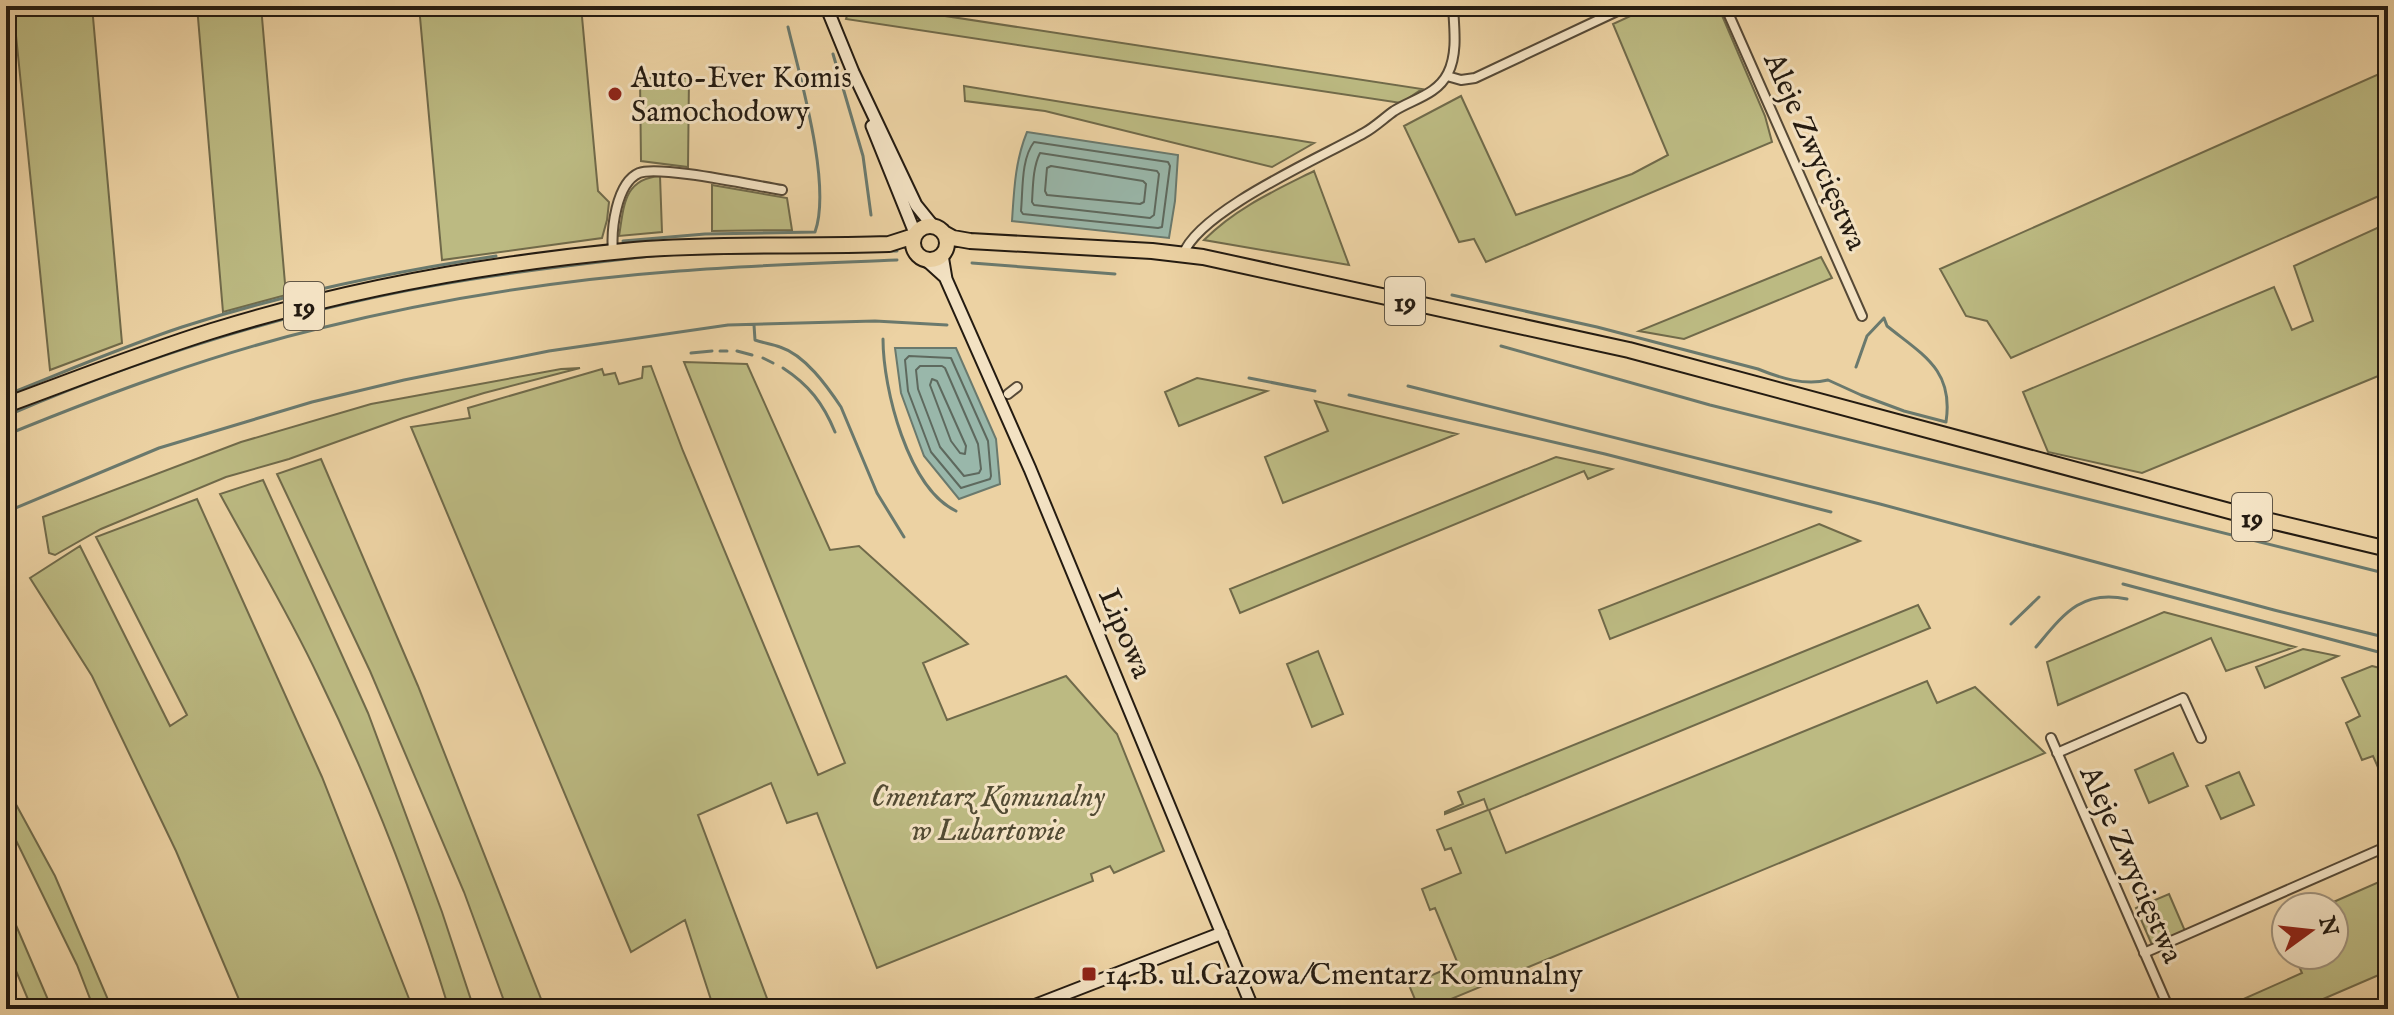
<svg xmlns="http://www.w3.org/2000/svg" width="2394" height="1015" viewBox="0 0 2394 1015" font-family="'IM FELL English',serif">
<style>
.green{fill:#bcba82;stroke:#706a4a;stroke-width:2}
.water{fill:#99b7aa;stroke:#6a796d;stroke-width:2}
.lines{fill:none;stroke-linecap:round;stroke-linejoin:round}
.shore{stroke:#5e695e;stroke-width:2}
.stream{stroke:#6a796d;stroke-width:3}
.street-casing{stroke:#564936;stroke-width:12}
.secondary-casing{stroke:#241b11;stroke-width:15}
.highway-casing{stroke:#241b11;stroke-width:18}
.street{stroke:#f3e2c3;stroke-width:8}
.secondary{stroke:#f3e2c3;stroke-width:11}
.highway{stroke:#ecd2a3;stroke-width:14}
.poi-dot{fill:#8f2418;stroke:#f3e2c3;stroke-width:3}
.labels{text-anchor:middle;stroke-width:6;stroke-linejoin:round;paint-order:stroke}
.shield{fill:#f3e2c3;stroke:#625746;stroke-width:2}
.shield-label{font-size:28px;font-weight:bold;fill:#241b11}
.poi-label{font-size:30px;fill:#241b11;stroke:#f3e2c3;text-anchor:start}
.street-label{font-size:30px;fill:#241b11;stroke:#f3e2c3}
.park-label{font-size:30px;font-style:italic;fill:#524b33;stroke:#f3e2c3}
</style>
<rect width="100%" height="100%" fill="#ecd2a3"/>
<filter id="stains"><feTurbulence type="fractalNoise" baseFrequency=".0025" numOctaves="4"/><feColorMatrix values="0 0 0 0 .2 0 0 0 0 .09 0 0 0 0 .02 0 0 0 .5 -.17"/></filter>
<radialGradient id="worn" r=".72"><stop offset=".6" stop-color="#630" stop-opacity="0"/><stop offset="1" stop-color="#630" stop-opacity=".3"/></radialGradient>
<!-- green -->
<path class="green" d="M13,6H92L122,343L50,370Z
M197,6H261L286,295L223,312Z
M419,6H581L598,191L609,202L607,220L602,238L442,260Z
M850,6H880L1422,89L1401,103L846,19Z
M1652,6H1718L1765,116L1772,142L1486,262L1474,239L1459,242L1404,126L1461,96L1516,215L1632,174L1668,155L1613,24Z
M2388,70V192L2011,358L1987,321L1966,316L1940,269Z
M640,78H689L688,167L641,161Z
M964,86L1314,143L1272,167L1045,111L965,101Z
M1314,171L1349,265L1204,240C1236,208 1274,191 1314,171Z
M660,176L662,232L619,236C624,207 623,179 660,176Z
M712,185L787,198L792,230L712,231Z
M2388,223V372L2142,473L2048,452L2023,392L2274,287L2292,330L2313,321L2294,266Z
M1821,257L1832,278L1684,339L1639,331Z
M684,362L747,364L830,550L859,546L968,644L923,663L947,720L1066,676L1117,734L1164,851L1114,873L1110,866L1091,874L1093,881L877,968L817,813L787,823L771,783L698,815L771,1009H714L685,920L631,952L411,427L470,418L468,408L602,369L604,375L615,373L619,384L642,378L643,367L651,366L683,451L818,775L845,763Z
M580,368L484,393L403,418L289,459L226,477L101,529L55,555L49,553L43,517L241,442L371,404L561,369Z
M1197,378L1267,391L1179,426L1165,392Z
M1315,401L1457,434L1283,503L1265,457L1328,431Z
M1556,457L1612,469L1588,479L1584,471L1240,613L1230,589Z
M321,459L418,686L545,1009H507L464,892L370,671L277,474Z
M263,480L368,713L442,912L474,1009H449C414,895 370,783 318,676C289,614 253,555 220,494Z
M197,499L322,777L413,1009H243L176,851L92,676L30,578L80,546L170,726L187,715L96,537Z
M1819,524L1860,541L1610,639L1599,610Z
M1918,605L1930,628L1489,810L1506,853L1927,681L1937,703L1975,687L2045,753L1427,1009H1419L1409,985L1458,964L1435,908L1430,910L1422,889L1461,873L1451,848L1445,850L1437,830L1488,810L1484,799L1445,814V812L1463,804L1458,792Z
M2164,612L2295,647L2226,671L2211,638L2058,705L2047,662Z
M2303,649L2338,656L2265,688L2256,667Z
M1318,651L1343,714L1312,727L1287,664Z
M2372,666L2388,670V790L2373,756L2362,760L2346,723L2360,716L2342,678Z
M2173,753L2188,786L2149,803L2135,770Z
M2239,772L2254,805L2221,819L2206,786Z
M6,786L55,876L112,1009H94L77,965L6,820Z
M2388,878V971L2300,1009H2221L2302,973L2294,955H2334V907H2322Z
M2169,894L2185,931L2152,945L2136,908Z
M6,902L52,1009H32L6,947Z"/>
<!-- water -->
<path class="water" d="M1027,132L1178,155L1175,201L1169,238L1012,221C1014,191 1015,161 1027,132Z
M895,348H956L996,439L1000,484L959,499L924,456L901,393Z"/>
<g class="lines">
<!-- shore -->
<path class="shore" d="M1034,142L1168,162L1170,166L1162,227L1158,228L1023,214L1021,211C1023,189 1021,159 1034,142Z
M1040,153L1157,171L1159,174L1154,215L1150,218L1034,205L1032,202C1033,185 1033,167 1040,153Z
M1051,166L1143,181L1146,184L1144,202L1140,204L1047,195L1045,191L1047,168Z
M909,356L951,358L988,441L991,476L990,479L961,488L931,452L908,391L905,360Z
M920,366H942L945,368L978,444L981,469L979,473L964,476L940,447L918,389L916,370Z
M932,379L937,381L966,446L965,454L960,453L951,441L930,385Z"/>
<!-- stream -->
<path class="stream" d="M833,54L863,156L871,215
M623,241L705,234L815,232C832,185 800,77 788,27
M679,254L897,251
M972,263L1115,274
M1452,295L1597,327L1758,369C1780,378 1805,386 1828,380L1861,395L1904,411L1946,422C1954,370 1923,355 1887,326L1884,318L1867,336L1856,367
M754,325L755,340C763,343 772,344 780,347C805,355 827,386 841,407L877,493L904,537
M883,339C883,389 908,488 956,511
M1501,346L1710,405L2388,574
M720,351H727
M737,351L752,355
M691,353L712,351
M763,358L773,363
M783,368C809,385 823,403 835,432
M1249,378L1315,391
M1408,386L1880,504L2274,610L2388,638
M6,395C64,372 122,347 182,327C284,294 391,272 496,256
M1349,395L1605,454L1831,512
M6,416C123,366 246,325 371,298C466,277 563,266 660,255
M6,435C109,393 213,354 321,328C438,299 560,280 679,271C752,265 824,263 897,260
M6,512L159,448L312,402L404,380L549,351L728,325L875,321L947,325
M2123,584L2386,654
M2011,624L2039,597
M2036,647C2063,615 2081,589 2127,599"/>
<!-- street casing -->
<g class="street-casing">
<path id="street" d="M1725,6L1862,316
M1447,76L1461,80L1475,78L1628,6
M613,252C611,230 616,183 639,173C659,165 756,186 782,190
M1183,255C1198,211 1322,157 1364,133C1375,127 1384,118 1394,111C1413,99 1437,95 1448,73C1458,53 1454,27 1453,6
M1008,394L1017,387
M2051,738L2169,1009
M2057,753L2183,698L2201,738
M2144,953L2388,846"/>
</g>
<!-- secondary casing -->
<g class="secondary-casing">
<path id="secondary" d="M826,6L853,72L916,205L933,226
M872,126L915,233
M942,255L946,279L1030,469L1253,1009
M925,259L946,278
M1026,1009L1222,933"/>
</g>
<!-- highway casing -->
<g class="highway-casing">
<path id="highway" d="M913 243a17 17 0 1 1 34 0a17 17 0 1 1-34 0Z
M944,233L953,238L970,241L1152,251L1203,257L1629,350L2233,512L2388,549
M6,405C74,380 142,353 212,331C348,289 492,263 634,250C719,243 804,247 889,244L914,236"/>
</g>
<!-- street -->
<use href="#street" class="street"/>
<!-- secondary -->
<use href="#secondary" class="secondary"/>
<!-- highway -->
<use href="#highway" class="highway"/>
</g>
<!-- markers -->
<g class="poi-dot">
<circle cx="615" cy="94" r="8"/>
<rect x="1081" y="966" width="16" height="16" rx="4"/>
</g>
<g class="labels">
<!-- shield labels -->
<g class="shield">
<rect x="1385" y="277" width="40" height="48" rx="6"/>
<rect x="284" y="282" width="40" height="48" rx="6"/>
<rect x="2232" y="493" width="40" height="48" rx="6"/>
</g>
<g class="shield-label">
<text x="1405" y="311">19</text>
<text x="304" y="316">19</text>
<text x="2252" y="527">19</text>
</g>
<!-- poi labels -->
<g class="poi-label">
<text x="631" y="87">Auto-Ever Komis<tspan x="631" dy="34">Samochodowy</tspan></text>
<text x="1105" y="984">14.B. ul.Gazowa/Cmentarz Komunalny</text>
</g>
<!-- street labels -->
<g class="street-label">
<text transform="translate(1816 151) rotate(66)" y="10">Aleje Zwycięstwa</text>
<text transform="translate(1126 633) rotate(67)" y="10">Lipowa</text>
<text transform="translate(2132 864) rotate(66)" y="10">Aleje Zwycięstwa</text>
</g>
<!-- park labels -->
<g class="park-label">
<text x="988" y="806">Cmentarz Komunalny<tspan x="988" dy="34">w Lubartowie</tspan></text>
</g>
</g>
<!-- margin -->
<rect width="2394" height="1015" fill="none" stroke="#ecd2a3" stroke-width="32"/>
<rect x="8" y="8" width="2378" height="999" fill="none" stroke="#241b11" stroke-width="4"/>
<rect x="16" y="16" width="2362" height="983" fill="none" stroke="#241b11" stroke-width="2"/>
<!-- north arrow -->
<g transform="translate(2310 931) rotate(75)"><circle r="38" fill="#f3e2c3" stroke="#a0927c" stroke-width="2"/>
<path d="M0-6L14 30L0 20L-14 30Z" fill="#8f2418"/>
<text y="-12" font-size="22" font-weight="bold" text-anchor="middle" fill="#241b11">N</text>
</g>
<rect width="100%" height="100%" filter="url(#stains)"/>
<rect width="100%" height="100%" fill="url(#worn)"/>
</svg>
